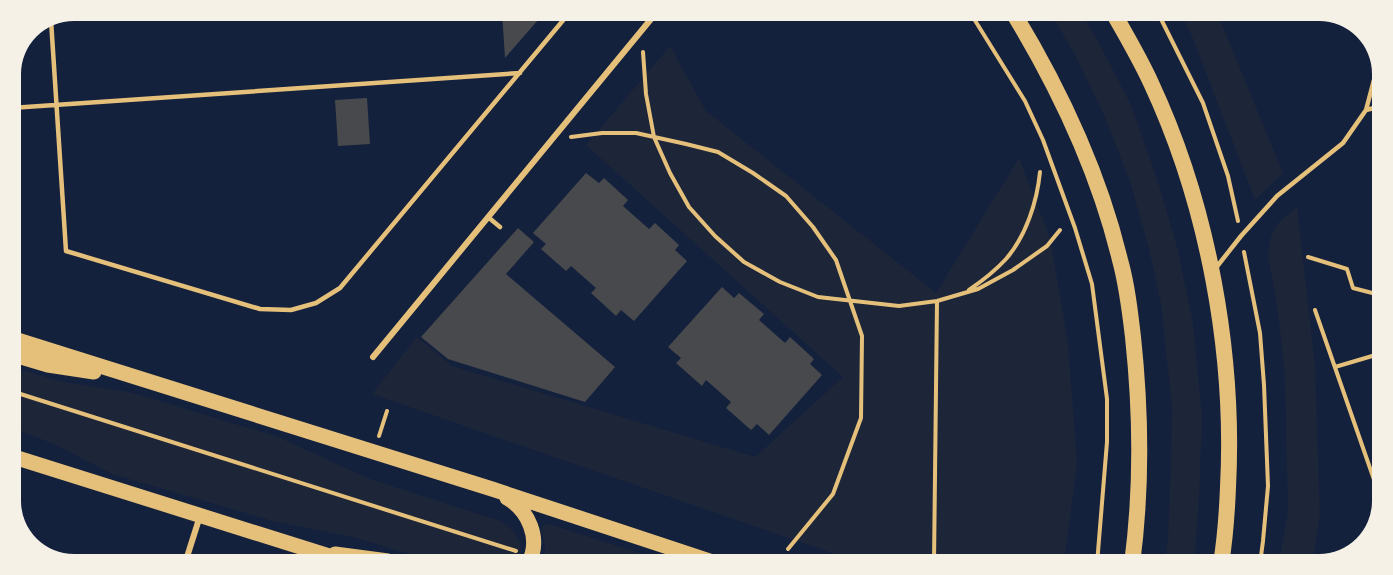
<svg xmlns="http://www.w3.org/2000/svg" width="1393" height="575" viewBox="0 0 1393 575" font-family="'Alegreya Sans',sans-serif">
<style>
.green{fill:#1d2539}
.building{fill:#48494c}
.lines{fill:none;stroke-linecap:round;stroke-linejoin:round}
.path{stroke:#e5c07b;stroke-width:4}
.service{stroke:#e5c07b;stroke-width:4.5}
.minor{stroke:#e5c07b;stroke-width:6}
.primary{stroke:#e5c07b;stroke-width:15}
.trunk{stroke:#e5c07b;stroke-width:16}
</style>
<rect width="100%" height="100%" fill="#14213d"/>
<!-- green -->
<path class="green" d="M1051,14H1082L1098,41L1131,105L1159,185L1178,250L1193,324L1202,417L1199,499L1194,564H1165L1168,538L1171,459L1172,407L1161,303L1149,249L1130,181L1105,117L1074,53Z
M1181,15H1218L1283,173L1255,200L1191,34Z
M670,46L706,111L936,293L1019,158L1050,238L1068,343L1077,463L1064,564L861,563L372,394L417,337L452,366L755,457L843,377L586,145Z
M1297,207L1315,366L1320,516L1312,564H1279L1288,511L1285,375L1278,312L1268,255L1271,236L1279,222Z
M11,367L63,382L124,391L143,396L278,437L370,479L500,521C514,529 526,544 519,562L432,561L353,537L273,521L112,474L56,445L36,437L11,428Z
M549,524L668,562H544L545,545L541,529L544,525Z"/>
<!-- building -->
<path class="building" d="M502,12H545L505,58Z
M367,98L370,144L338,146L335,100Z
M586,173L599,183L604,178L628,200L623,206L649,229L655,223L679,245L675,250L687,261L634,321L621,310L616,316L591,293L596,288L571,266L566,271L541,249L546,244L533,233Z
M518,228L534,242L506,274L615,367L585,402L448,359L421,337Z
M722,287L734,298L739,293L764,314L759,320L785,343L790,337L814,359L810,364L822,375L769,435L757,424L751,430L726,408L731,402L706,380L702,386L676,363L681,358L668,347Z"/>
<g class="lines">
<!-- path -->
<path class="path" d="M971,14L1025,101L1043,140L1075,228L1092,284L1107,399V442L1097,564
M1159,15L1203,103L1228,176L1238,221
M643,52L646,94L654,137L670,173L689,207L715,236L744,262L780,282L818,297L899,306L937,301L978,289L1013,270L1047,246L1060,230
M571,137L602,133H636L686,144L718,152L753,173L786,196L813,227L836,260L862,336L861,418L833,494L788,549
M1244,252L1260,333L1264,385L1268,486L1263,541L1260,564
M1308,257L1347,269L1353,288L1380,295
M969,290C982,281 995,271 1006,259C1026,236 1037,202 1040,172
M1315,310L1378,491
M1335,367L1379,354
M11,391L516,551
M379,436L387,411
M934,563L937,301"/>
<!-- service -->
<path class="service" d="M51,20L66,251L260,309L291,310L316,303L340,288L570,12
M11,108L520,73
M1366,110L1382,106
M488,217L500,227
M1215,269L1241,236L1277,196L1343,143L1366,110L1379,61"/>
<!-- minor -->
<path class="minor" d="M373,357L656,13
M186,560L200,516"/>
<!-- primary -->
<path class="primary" d="M11,338L492,489L713,562
M11,354L48,365L94,372
M11,456L345,561
M507,498C528,510 541,538 529,562
M335,554L388,561"/>
<!-- trunk -->
<path class="trunk" d="M1014,14C1060,90 1099,173 1120,260C1127,285 1130,311 1133,337C1141,412 1142,489 1132,564
M1114,14C1127,37 1140,59 1151,83C1208,205 1235,353 1228,487C1227,513 1225,539 1221,564"/>
</g>
<!-- crop -->
<path d="M0 0H1393V575H0ZM74 21H1319A53 53 0 0 1 1372 74V501A53 53 0 0 1 1319 554H74A53 53 0 0 1 21 501V74A53 53 0 0 1 74 21Z" fill="#f6f1e7" fill-rule="evenodd"/>
</svg>
